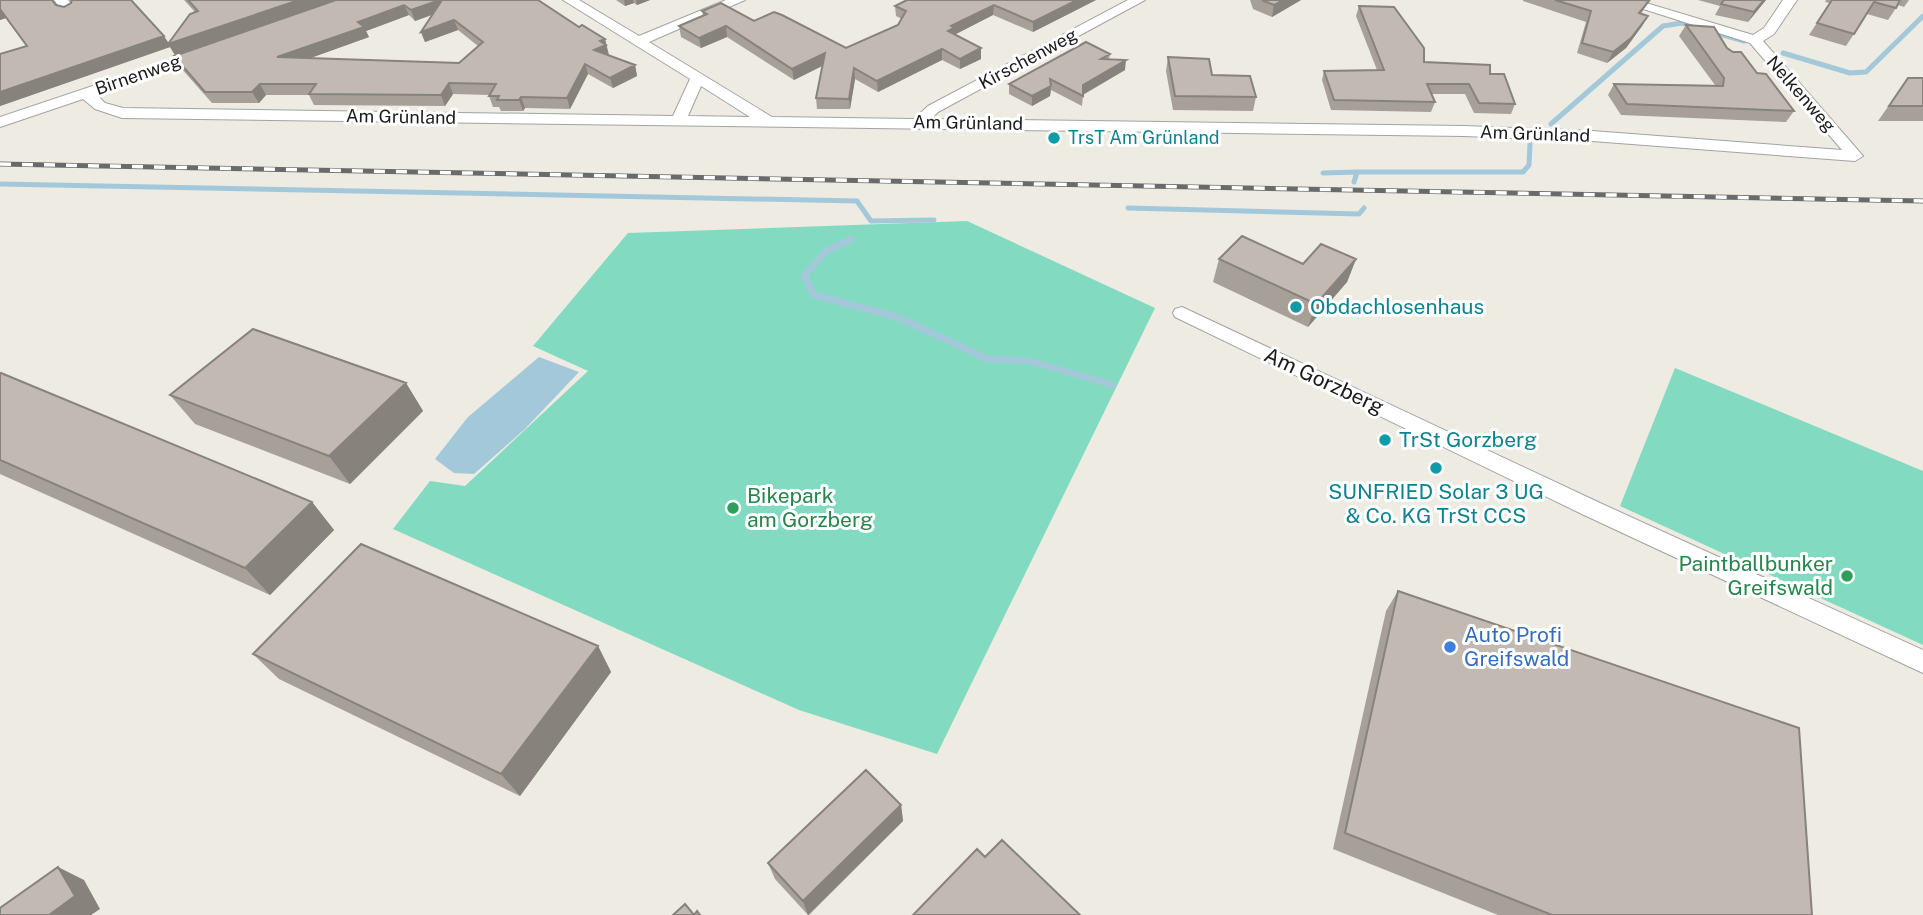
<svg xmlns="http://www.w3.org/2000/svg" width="1923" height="915" viewBox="0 0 1923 915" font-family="'Public Sans',sans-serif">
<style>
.pitch{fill:#82dbc1}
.water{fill:#a3c8da}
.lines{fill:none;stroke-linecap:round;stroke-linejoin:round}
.stream-far1{stroke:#a3c8da;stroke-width:5}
.stream{stroke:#a3c8da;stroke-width:7}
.minor-casing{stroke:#a3a3a3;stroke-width:2}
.minor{fill:#fff;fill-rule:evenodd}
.rail-casing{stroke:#6a6a6a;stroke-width:5}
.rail{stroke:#fff;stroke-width:3.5;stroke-dasharray:11;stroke-linecap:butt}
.wall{fill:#a7a099;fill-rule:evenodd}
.shaded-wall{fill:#88827d}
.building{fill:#c2bab2;stroke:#88827d;stroke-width:2}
.culture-dot{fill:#0f9aa8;stroke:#fff;stroke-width:2.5}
.leisure-dot{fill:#2e9e5b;stroke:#fff;stroke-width:2.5}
.shop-dot{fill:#3f7fe0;stroke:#fff;stroke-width:2.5}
.labels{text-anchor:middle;stroke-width:6;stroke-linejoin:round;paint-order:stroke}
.far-street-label{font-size:18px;fill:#1c1c1c;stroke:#fff}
.far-culture-label{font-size:18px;fill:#0d838f;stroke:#fff;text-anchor:start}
.culture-label{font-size:21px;fill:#0d838f;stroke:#fff;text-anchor:start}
.street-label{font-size:21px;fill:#1c1c1c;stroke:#fff}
.leisure-label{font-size:21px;fill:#27864d;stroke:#fff;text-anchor:start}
.shop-label{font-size:21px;fill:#366cbe;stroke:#fff;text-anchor:start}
</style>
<rect width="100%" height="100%" fill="#edebe2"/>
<!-- pitch -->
<path class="pitch" d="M967,221L1155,308L937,754L799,710L393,529L430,481L465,486L588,371L533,346L628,233Z
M1675,368L1923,471V645L1620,506Z"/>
<!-- water -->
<path class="water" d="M539,357L579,372L525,429L474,474L454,473L435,459L468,417Z"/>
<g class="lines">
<!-- stream-far1 -->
<path class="stream-far1" d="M1783,53L1850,73L1866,72L1923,16
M1551,124L1663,26L1682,23L1744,41
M1323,173L1357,172
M1354,182L1357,172H1523L1529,165L1530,144
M0,184L857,201L871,221L934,220
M1128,208L1359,214L1364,208"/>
<!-- stream -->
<path class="stream" d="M851,239L825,252L804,276L814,295L897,317L988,359L1030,361L1113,385"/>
<!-- minor casing -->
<g class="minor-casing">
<path id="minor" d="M54,0H68L77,11L70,15L65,14Z
M563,0H579L639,36L726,0H745L649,42L772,117L914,119L928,106L1128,0H1145L938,112L931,119L1464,126L1592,131L1842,150L1750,43L1615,0H1636L1753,35L1764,28L1783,0H1797L1774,34L1763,41L1863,156L1855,161L1592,141L1464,136L122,118L95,109L83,99L0,127V117L203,49L208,50V56L96,94L105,103L123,108L673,116L690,79ZM701,86L750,117L688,116Z
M1182,307L1600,503L1923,650V673L1584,515L1175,317L1173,313L1175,309Z"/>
</g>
<!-- minor -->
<use href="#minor" class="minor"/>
<!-- rail casing -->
<g class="rail-casing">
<path id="rail" d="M0,164L1923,201"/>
</g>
<!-- rail -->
<use href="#rail" class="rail"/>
</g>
<!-- wall -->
<path class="wall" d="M0,0L64,7L71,3L70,0H131L169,43L195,12L184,0H335L175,55L170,47L0,106V54L27,46L6,18L0,20Z
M336,0H539L579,27L605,39L608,55L635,65L637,76L613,88L588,74L570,109L525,108L523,111H501L499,107H493L489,96V95L453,94L445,106L314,105L309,95H266L259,103H212L180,67L174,56ZM409,15L415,21L432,15L421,32L425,42L458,30L478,46L459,63L310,58L369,37L366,31Z
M616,0H650L637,5L634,3L625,6Z
M907,0H1096L1033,32L993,15L954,35L981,48V59L960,69L942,60L878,92L855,79L850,109H817L816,98L822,66L794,80L727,37L701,48L681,37L679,26L703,16L702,11L754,21L846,48L898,25L902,19L896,16L895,6Z
M1250,0H1301L1272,17L1253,9Z
M1523,0H1644L1649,1L1641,14L1648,16L1642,26L1626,48L1607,63L1577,53L1586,22L1523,1Z
M1698,0H1766L1748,22L1715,15L1720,6Z
M1826,0H1909L1904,7L1898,5L1888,20L1867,14L1846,46L1809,35L1830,3L1825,2Z
M1359,6L1424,62L1490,74L1515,104L1511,114L1474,113L1465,94H1432L1435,102L1431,112L1331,110L1322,80L1324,71L1377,70L1356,16Z
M1686,25L1727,48L1757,73L1794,111L1786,122L1621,115L1608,95L1614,84L1715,85L1679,36Z
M1110,54L1109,59L1125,70L1083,95L1082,106L1051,90L1050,96L1032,106L1009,94V84Z
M1168,57L1212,75L1256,97L1253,111L1173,110L1166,71Z
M1908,78H1923V121H1878Z
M1219,259L1303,264L1356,259L1347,282L1308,327L1213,282Z
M0,374L312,502L334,530L270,595L0,474Z
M406,383L423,411L350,484L195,424L170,395Z
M1398,591L1812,915H1498L1333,849L1386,611Z
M598,646L611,672L520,796L279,679L253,654Z
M901,805L903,821L809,915H808L775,879L768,863Z"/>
<!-- shaded-wall -->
<path class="shaded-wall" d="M299,0H335L175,55L170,47L0,106V92L164,36L169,44Z
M440,0H443L447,9L415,21L411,10Z
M624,0H633L634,3L625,6Z
M636,0H650L637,5Z
M1077,0H1096L1033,32V22Z
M1283,0H1301L1272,17L1274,5Z
M1764,0H1766L1748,22L1754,12Z
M404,5L409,15L366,31L369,37L283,68L277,57L358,22Z
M994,5L993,15L954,35L948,31L951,26Z
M0,9L6,18L0,20Z
M1648,16L1642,26L1626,48L1607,63L1613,52Z
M454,20L458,30L425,42L421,32Z
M726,26L727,37L701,48L699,38Z
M605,39L609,55L594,50L600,41Z
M981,48V59L960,69V59Z
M942,49V60L878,92L877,81Z
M825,53L826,64L794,80L792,69Z
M1126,60L1125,70L1082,95L1083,85Z
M585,64L588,74L570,109L567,98Z
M635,65L637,76L613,88L610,78Z
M854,68L855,79L850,109L849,99Z
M449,83L453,94L445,106L441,95Z
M260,84L266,95L259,103L252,92Z
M1051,86L1050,96L1032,106V96Z
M521,97L525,108L523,111L519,100Z
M1356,259L1347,282L1308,327L1316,304Z
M406,383L423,411L350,484L329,456Z
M312,502L334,530L270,595L245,568Z
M598,646L611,672L520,796L501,774Z
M901,805L903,821L808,915L803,901Z
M58,867L84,880L100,909L91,915H49Z"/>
<!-- building -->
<path class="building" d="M0,0H52L56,5L64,7L71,3L72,0H131L164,36L0,92V54L27,46L0,9Z
M188,0H299L168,44L190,14L198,11Z
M336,0H440L411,10L404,5L358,22L364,27L277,57L459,63L483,42L454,20L421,32L442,0H538L579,27L582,25L605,39L600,41L606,45L594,50L635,65L610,78L585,64L567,98L521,97L519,100H497L499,96H489L496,84L449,83L441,95L309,94L316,84H260L252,92H205L174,56Z
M907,0H1077L1033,22L994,5L951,26L954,28L948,31L981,48L960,59L942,49L877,81L854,68L849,99L816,98L825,53L792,69L726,26L699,38L679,26L707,14L702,11L721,3L754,21L774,12L782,15L846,48L898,25L906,11L895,6Z
M1262,0H1283L1274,5Z
M1555,0H1644L1649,1L1639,13L1648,16L1631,38L1613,52L1582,43L1591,11Z
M1724,0H1764L1754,12L1721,4Z
M1832,0H1900L1896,8L1874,2L1854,34L1817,23Z
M1359,6L1394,7L1424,48V62L1490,65V74H1504L1515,104L1479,103L1469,84H1427L1435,102L1334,100L1324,71L1384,70Z
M1686,25L1714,27L1727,48L1733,52H1741L1757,73L1766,74L1794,111L1627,104L1614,84L1723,86L1724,78Z
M1086,42L1110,54L1101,59L1126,60L1083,85V96L1050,79L1051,86L1032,96L1009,84Z
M1168,57L1209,59L1212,75L1250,76L1256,97L1175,96Z
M1908,78H1923V106H1889Z
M1242,236L1303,264L1321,244L1356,259L1316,304L1219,259Z
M253,329L406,383L329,456L170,395Z
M1,373L312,502L245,568L0,460V374Z
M361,544L598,646L501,774L253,654Z
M1398,591L1799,728L1812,915H1552L1345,833Z
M866,770L901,805L803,901L768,863Z
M1002,840L1080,915H913L977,849L985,857Z
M58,867L75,896L49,915H0V908Z
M685,904L694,915L697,911L700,915H673Z"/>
<!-- markers -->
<g class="culture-dot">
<circle cx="1054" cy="138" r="7"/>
<circle cx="1296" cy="307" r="7"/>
<circle cx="1385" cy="440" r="7"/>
<circle cx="1436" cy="468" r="7"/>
</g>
<g class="leisure-dot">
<circle cx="733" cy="508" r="7"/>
<circle cx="1847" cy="576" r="7"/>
</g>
<circle class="shop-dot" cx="1450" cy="647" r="7"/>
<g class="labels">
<!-- far-street labels -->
<g class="far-street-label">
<text transform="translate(1028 59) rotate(-28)" y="6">Kirschenweg</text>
<text transform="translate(138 75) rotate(-19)" y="6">Birnenweg</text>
<text transform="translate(1801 94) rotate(49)" y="6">Nelkenweg</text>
<text transform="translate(401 117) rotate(1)" y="6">Am Grünland</text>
<text transform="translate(968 123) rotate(1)" y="6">Am Grünland</text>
<text transform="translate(1535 134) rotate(2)" y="6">Am Grünland</text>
</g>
<!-- far-culture labels -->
<g class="far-culture-label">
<text x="1068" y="144">TrsT Am Grünland</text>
</g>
<!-- culture labels -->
<g class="culture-label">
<text x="1310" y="314">Obdachlosenhaus</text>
<text x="1399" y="447">TrSt Gorzberg</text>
<text x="1436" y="499" text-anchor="middle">SUNFRIED Solar 3 UG<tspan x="1436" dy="24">&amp; Co. KG TrSt CCS</tspan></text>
</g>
<!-- street labels -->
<g class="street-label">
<text transform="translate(1324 381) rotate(25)" y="7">Am Gorzberg</text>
</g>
<!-- leisure labels -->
<g class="leisure-label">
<text x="747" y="503">Bikepark<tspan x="747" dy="24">am Gorzberg</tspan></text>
<text x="1833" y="571" text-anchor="end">Paintballbunker<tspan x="1833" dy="24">Greifswald</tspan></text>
</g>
<!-- shop labels -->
<g class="shop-label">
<text x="1464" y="642">Auto Profi<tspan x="1464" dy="24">Greifswald</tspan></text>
</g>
</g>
</svg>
